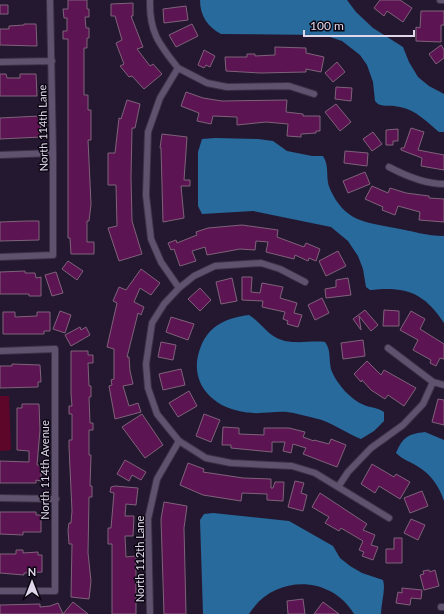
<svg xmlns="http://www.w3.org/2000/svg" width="444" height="614" viewBox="0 0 444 614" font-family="Lato,sans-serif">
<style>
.green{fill:#5e052a}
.water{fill:#286a9b}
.building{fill:#5c1452;stroke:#7f6279}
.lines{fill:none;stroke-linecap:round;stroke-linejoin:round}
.minor-casing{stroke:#3b3246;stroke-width:8}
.minor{stroke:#5f526f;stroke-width:6}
.labels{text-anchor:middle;stroke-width:3;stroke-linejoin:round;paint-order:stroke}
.street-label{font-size:11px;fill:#e0d8ea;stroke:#0b0611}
</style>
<rect width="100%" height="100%" fill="#241831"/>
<!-- green -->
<path class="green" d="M0,396H9L11,450L0,451Z"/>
<!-- water -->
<path class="water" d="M200,0H347L356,12L373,28L403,47L409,62L418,77L429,86L444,94V132H439C427,122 416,110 400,107C392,105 385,107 378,104L375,101L373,82L367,65L360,55L342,41L324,35L221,34C208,27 200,16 200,0Z
M215,138L258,139L273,141L287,151L312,156H323C330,166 325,179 330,189C345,222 365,222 395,228C412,231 427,236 444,236V323C424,292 405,286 370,290L366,287L363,269L358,256L348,241L331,227L253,211L202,214L198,206V152L202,139Z
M249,315C259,321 266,332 275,337C290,346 309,340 325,342C332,351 328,362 332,372C338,385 350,399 364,405C371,408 377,407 384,412V421L374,431L361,439C345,433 331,421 314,418C305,416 296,413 287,412C273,411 258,415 244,412C210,407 187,380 201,346C210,324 228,318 249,315Z
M425,432L444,440V501C439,486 431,474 417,466C409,461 403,460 396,453C403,437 408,434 425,432Z
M213,513L289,521L333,546L340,558L350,566L362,573L383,580C386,590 381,603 381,614H354C330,574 273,575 249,614H203L200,520L204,514Z"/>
<!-- building -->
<path class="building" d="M68,0H87V9H89V17H85L86,28H89V38H87V48H84V95H88V110H91V140H88L91,204L89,221H87V242H94V254H71L70,238H68V39H63V31H67V18H64L63,9H68Z
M380,0H400L412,8L403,22L387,11L384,16L374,8Z
M133,3V16H131L143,47L137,49L150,66L153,64L162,74L144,89L132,76L129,77L120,66L124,64L116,43L122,40L115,16H111V4Z
M0,5H8V14H0Z
M186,6L188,20L164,23L163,9Z
M421,11H444V25H441V42L416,41V27L420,28Z
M24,24H36L37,46L0,45V29H9V26L24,25Z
M192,24L198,36L176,47L169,35Z
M441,45L444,50V58L436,64L429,54Z
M275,47L306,48V53L324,57L321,72L306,69V72L260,73L226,71L225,57H247V54H255V56L275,55Z
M204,50L215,56L210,67L206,65L204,68L198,65Z
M337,62L345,72L333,82L325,73Z
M0,74H6L7,78H20V74H36L37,96H0Z
M336,87L352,88L351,101L335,99Z
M186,92L203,98L222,101L287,100L286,112L303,114V116H320V131H316V133L301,134V137L287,136L288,124L266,122L237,125V117L213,116L211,124L197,121L199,113L181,106Z
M127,100L140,104L135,128H132L131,177L132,221L142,254L119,261L108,228L117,226L116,185H108V153H115L119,118L121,119Z
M336,104L351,122L340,131L325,112Z
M40,116L41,137L0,139V118Z
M411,128L424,132L418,150L444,155V170L421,166L422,158L401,150V148H404Z
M398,129V141H393V145H386V130Z
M373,132L382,144L372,151L363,139Z
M162,134L187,137L184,180H190V186H181L184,218L163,222L161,148H160Z
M345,151L368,153L367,166L344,163Z
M365,172L370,184L348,193L343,181Z
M372,186L388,193L390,188L406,193L429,196V198L444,199V222L419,220L420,212L398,206L395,215L382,210L383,207L365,199Z
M27,221H39V240L0,241V222Z
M242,225L278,230L277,237L304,247L306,243L320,249L316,261L309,258L308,261L295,255L294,259L266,252L268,242L256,241L255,250L240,249L207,255L205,247L192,251L196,261L180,266L174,249L171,250L168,243L176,240L177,243L197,235L196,232L208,228Z
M338,251L346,266L326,276L319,261Z
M68,261L83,271L77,280L62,269Z
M141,269L160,283L151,295L140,288L134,302L144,307L141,315L138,313L127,357H129L130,371L133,384L123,386L129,406L138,403L141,412L115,419L109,386L112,385L111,380L114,379V349L107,347L117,303L113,301L119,287L126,290Z
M25,271V273H35L36,278L41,277V296H29V294H0V272Z
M56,272L63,293L52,296L45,275Z
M242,277H252L251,292L260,293L262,283L283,287L280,298L297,303L294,313L302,315L298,327L287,324L288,321L283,319L285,312L262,307L263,301L242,300Z
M232,278L237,301L221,304L216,282Z
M348,278L351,295L326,298L325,289L336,287V280Z
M200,288L211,300L200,311L188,299Z
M322,298L329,313L315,320L308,305Z
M365,310L378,325L371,331L359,316L361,330L353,319Z
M384,310L399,311V326H383Z
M60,311L71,315L65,333L53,329Z
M411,311L425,319L420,329L444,344V359L440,358L436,366L430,363L431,360L413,350L418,340L400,330Z
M3,312H15V317L37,316V312H50V331H44V334H3Z
M171,317L194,324L188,340L166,332Z
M80,327L81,330L86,327L90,335L71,346L65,335Z
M363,340L365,356L343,359L341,343Z
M161,342L176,345L173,360L158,357Z
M71,351H88V355H93V363H88L89,386H91V397H89L90,423H93V430H89V455H91L90,486H92V497H89L88,553L91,581L89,599L71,597L72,544H69L68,530L69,523H71L72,511L69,447V440H72V414H69V406H72L71,394Z
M367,361L381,375L384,370L416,388L404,406L388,395L385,399L371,390L362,380L361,382L354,374Z
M12,364L40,365L41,382H38V387L0,388V366H12Z
M181,369L185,385L163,390L159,374Z
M189,391L197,406L178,417L169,403Z
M438,399L444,400V425L432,422Z
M22,404H39L40,430L37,465H41V481L36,480V483H0V461L29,462V451L17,450V408H22Z
M142,414L163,445L145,458L122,427Z
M204,414L220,420L211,442L196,436Z
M223,427L239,428V434L264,435V428H289L305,432L303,437L314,441V440L329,444L331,439L346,445L337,467L303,454L306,448L293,444L291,453L283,451L285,442H272V452L231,448V445H222Z
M125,460L146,472L141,480L132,475L129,481L117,474Z
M188,463L204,469L203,472L243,478L271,479V488H273L275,482H284L283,501L267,500V494L242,493L241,501L203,495L180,485Z
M372,464L394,477L396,474L410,482L400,499L379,486L375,493L361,484Z
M295,481L304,483L301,493L307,495L303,511L288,507Z
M115,486L138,488L136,505L126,504L125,516H134L133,536H125L126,557L136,556V614H112V544H108V528H111L114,493L110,492L111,487Z
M422,491L428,506L410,513L404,498Z
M320,493L367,524L363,530L375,535L371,545L378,547L373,560L362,556L364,552L359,550L363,541L341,528L339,531L325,523L329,517L312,507Z
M164,502L187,506L184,528L186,614H164L161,519Z
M0,512H36V515H41V532H23V535L0,534Z
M411,519L425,525L418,540L404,533Z
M394,538H402V563H386V549H394Z
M16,550H23V553L38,552V555H42V572L24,573V575L0,573V554H16Z
M429,570L430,572L435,570L439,586L424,590L420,575L424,574L423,571Z
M402,588L422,590L421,599L411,598L410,605L396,603L398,592L402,593Z
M303,599L305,614H288L287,601Z
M73,602L88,614H63Z
M323,602L339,614H314Z
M58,603L63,614H0V605L40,604V607L50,606Z"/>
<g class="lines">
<!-- minor casing -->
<g class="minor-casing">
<path id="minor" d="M150,0C149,32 159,44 178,68L160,98L148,132L146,195L151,239L161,262L179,288L164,304L152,323L146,364L148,388L157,414L179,441L206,458L231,463L292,466L315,473L389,518
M440,0H444
M0,62L52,61
M178,68L207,83L227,87L289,86L314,94
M0,155L53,153
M389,167C406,176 425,184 444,184
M0,257L53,255V153L50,0
M179,288L194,276L215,266L261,263L280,269L305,282
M388,348L433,382L444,385
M0,351L55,349V591H0
M338,487L348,472L371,448L403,425L423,404L433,382
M0,498L56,499
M441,607H444
M150,614L148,519L157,479L179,441"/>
</g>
<!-- minor -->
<use href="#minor" class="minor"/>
</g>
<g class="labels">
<!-- street labels -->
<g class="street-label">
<text transform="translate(43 128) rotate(-91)" y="4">North 114th Lane</text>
<text transform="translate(45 470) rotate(-90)" y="4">North 114th Avenue</text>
<text transform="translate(140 559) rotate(-90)" y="4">North 112th Lane</text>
</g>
</g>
<!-- north arrow -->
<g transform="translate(32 582)" stroke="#0b0611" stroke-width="3" paint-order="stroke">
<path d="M0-3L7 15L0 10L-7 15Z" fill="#e0d8ea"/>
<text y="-6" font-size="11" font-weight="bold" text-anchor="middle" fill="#e0d8ea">N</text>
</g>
<!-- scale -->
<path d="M304 30v6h110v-6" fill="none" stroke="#e0d8ea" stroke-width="2"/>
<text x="310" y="30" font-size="12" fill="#e0d8ea" stroke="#0b0611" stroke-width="3" paint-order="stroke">100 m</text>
</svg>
